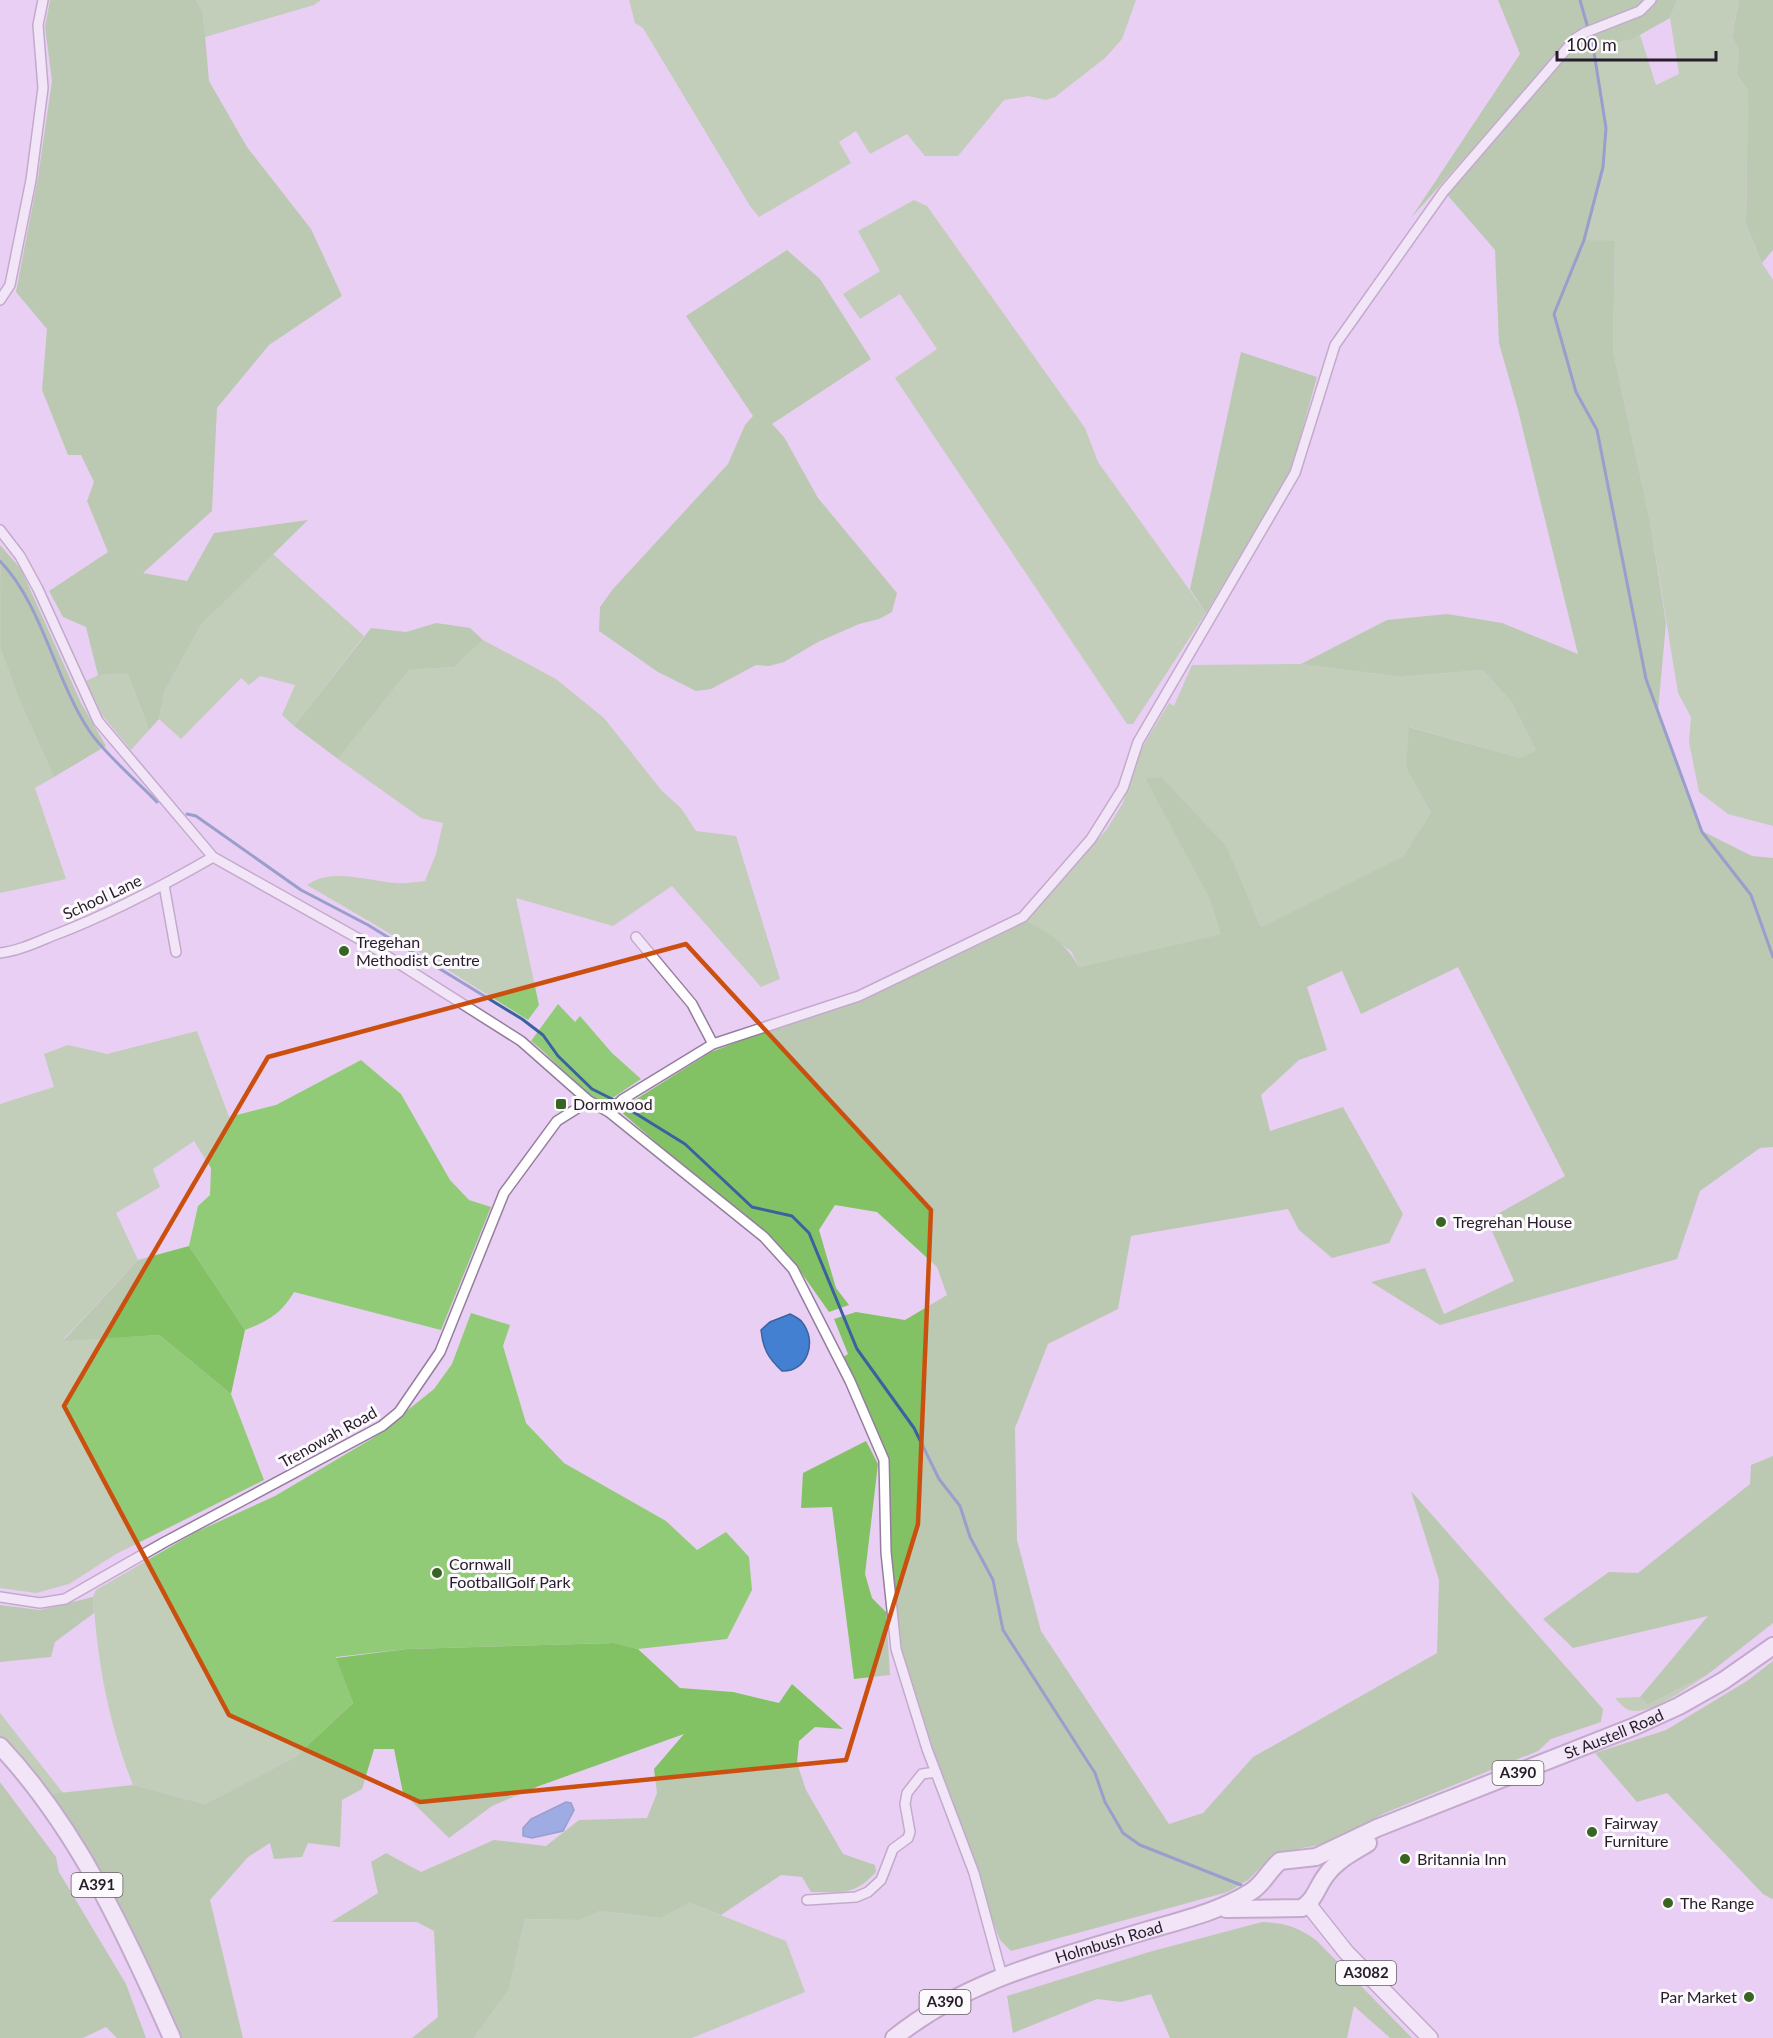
<svg xmlns="http://www.w3.org/2000/svg" width="1773" height="2038" viewBox="0 0 1773 2038" font-family="Lato,sans-serif">
<style>
.green{fill:#92cb77}
.forest{fill:#83c165}
.water{fill:#4380d1;stroke:#3b629f;stroke-width:1.5}
.lines{fill:none;stroke-linecap:round;stroke-linejoin:round}
.stream{stroke:#3b629f;stroke-width:3}
.minor-casing{stroke:#957d9e;stroke-width:12}
.primary-casing{stroke:#957d9e;stroke-width:18}
.trunk-casing{stroke:#957d9e;stroke-width:20}
.minor{stroke:#fff;stroke-width:9}
.primary{stroke:#fff;stroke-width:15}
.trunk{stroke:#fff;stroke-width:16}
.marked{fill:none;stroke:#cb5010;stroke-width:4.5;stroke-linejoin:round}
.poi-dot{fill:#396522;stroke:#fcfafd;stroke-width:2}
.labels{text-anchor:middle;stroke-width:6;stroke-linejoin:round;paint-order:stroke}
.shield{fill:#fcfafd;stroke:#675f69;stroke-width:1.5}
.shield-label{font-size:15px;font-weight:bold;fill:#271d2a}
.street-label{font-size:16px;fill:#271d2a;stroke:#fcfafd}
.poi-label{font-size:16px;fill:#271d2a;stroke:#fcfafd;text-anchor:start}
</style>
<rect width="100%" height="100%" fill="#e9cff3"/>
<!-- green -->
<path class="green" d="M196,0H321L314,5L205,37L203,13Z
M629,0H1136L1122,39L1105,58L1055,97L1046,100L1029,96L1004,100L958,156H925L907,134L870,154L856,131L839,142L851,163L759,217L750,206L643,28L635,23Z
M1677,0H1739L1732,34L1739,51L1737,75L1748,90L1746,224L1762,263L1773,280V826L1728,814L1699,792L1689,742L1691,717L1678,693L1650,521L1613,350L1615,242L1584,240L1603,167L1606,128L1593,46L1631,40L1640,35L1656,85L1679,74L1670,18Z
M914,200L927,206L1085,428L1098,462L1206,613L1133,724H1127L895,378L937,349L900,294L860,319L843,294L880,271L858,231Z
M273,554L364,636L294,726L282,715L295,685L260,676L249,685L241,678L181,739L159,719L165,690L201,625Z
M0,574L21,704L54,777L35,788L66,879L0,893Z
M483,640L556,679L604,718L662,791L681,808L696,831L736,836L780,979L761,987L672,886L613,926L516,898L539,1005L528,1020L379,927L307,885C331,867 368,881 396,883C405,884 415,882 425,881L436,854L443,823L421,818L338,759L409,670L454,667Z
M1301,664L1400,677L1483,670L1512,703L1536,750L1520,758L1410,727L1406,768L1431,813L1403,856L1261,927L1227,847L1147,779L1210,900L1222,934L1079,967L1071,951L1025,920L1107,829L1123,803L1137,756L1169,703L1174,706L1192,665Z
M128,674L149,730L131,750L102,715L86,681L98,675Z
M558,1004L575,1022L580,1016L612,1053L641,1079L605,1103C580,1095 554,1058 531,1041Z
M197,1031L229,1117L276,1105L361,1060L401,1094L450,1180L469,1200L491,1207L441,1330L294,1292C281,1314 268,1321 245,1330L189,1246L198,1206L210,1195L211,1168L194,1141L153,1169L160,1187L116,1213L138,1260L63,1340L159,1335L231,1394L264,1480L116,1554L69,1584L36,1593L0,1588V1104L54,1087L44,1054L68,1045L107,1054Z
M471,1313L510,1325L503,1346L526,1423L564,1463L666,1521L697,1550L726,1532L749,1557L752,1590L727,1639L638,1649L613,1643L407,1649L336,1657L353,1703L295,1757L205,1804L133,1785C108,1721 98,1665 93,1597L96,1590L196,1532L275,1496L373,1438L434,1389L452,1364Z
M1707,1675C1690,1685 1650,1717 1629,1710C1623,1708 1619,1702 1615,1698L1640,1697L1647,1705Z
M0,1713L63,1793L50,1794L0,1737Z
M690,1903L786,1941L805,1992L692,2038H474L509,1989L525,1919L579,1920L600,1911L661,1918Z"/>
<!-- forest -->
<path class="forest" d="M50,0H196L203,13L209,81L247,147L311,229L342,296L269,345L217,408L212,511L143,573L187,581L214,533L308,520L201,625L165,690L159,719L149,730L128,674L98,675L86,627L63,617L49,591L108,552L87,501L94,482L81,455H68L42,390L47,329L16,292L38,177L52,81L45,27Z
M1498,0H1677L1670,18L1631,40L1593,46L1606,128L1603,167L1584,240L1615,241L1613,350L1650,521L1666,623L1658,711L1702,831L1752,856L1773,858V1147L1760,1148L1700,1191L1677,1259L1440,1325L1371,1282L1425,1268L1444,1314L1514,1281L1487,1220L1565,1176L1458,967L1361,1014L1342,971L1307,987L1327,1050L1299,1060L1261,1095L1270,1131L1343,1107L1403,1214L1389,1243L1332,1258L1299,1230L1288,1209L1131,1236L1118,1309L1048,1344L1015,1428L1017,1540L1041,1631L1169,1824L1203,1813L1253,1757L1437,1653L1439,1580L1411,1491L1603,1709L1601,1722L1551,1739L1538,1751L1385,1813L1330,1843L1275,1853L1248,1880L1228,1892L1011,1951L1000,1940L974,1873L896,1649L884,1460L840,1359L848,1354L834,1319L856,1312L905,1320L947,1295L937,1267L877,1212L835,1205L819,1230L836,1288L849,1305L829,1312L796,1265L619,1110L711,1052L859,996L1025,920C1048,933 1066,943 1079,967L1221,934L1210,900L1146,779L1161,777L1227,847L1261,927L1403,856L1431,813L1406,768L1409,727L1520,758L1536,750L1512,703L1483,670L1400,677L1301,664L1387,620L1447,614L1502,623L1578,654L1518,410L1499,343L1495,250L1444,191L1550,62L1411,218L1520,54Z
M1739,0H1773V250L1762,263L1746,224L1748,90L1737,75L1739,51L1732,35Z
M787,250L820,279L871,359L772,424L784,437L818,498L897,593L892,612L879,619L859,624L818,642L784,662L769,666L756,665L711,689L696,691L658,672L599,631L600,607L613,589L728,464L745,425L753,416L686,316Z
M1241,352L1317,377L1291,470L1206,613L1190,589Z
M0,545L21,569L81,703L106,746L54,777L21,704L1,648Z
M436,623L470,628L483,640L454,667L409,670L338,759L294,726L371,628L406,632Z
M189,1246L245,1330L231,1394L159,1335L63,1341L138,1260Z
M866,1441L878,1464L865,1574L872,1598L886,1612L890,1675L854,1679L832,1507L801,1508L803,1473Z
M1773,1456V1623L1707,1675L1647,1705L1640,1697L1708,1616L1573,1648L1543,1619L1609,1572L1638,1573L1750,1484L1751,1465Z
M93,1597L94,1613L55,1642L51,1657L0,1662V1605L40,1610Z
M614,1643L638,1649L680,1688L733,1692L779,1703L792,1684L843,1729L815,1727L799,1741L797,1763L806,1790L843,1854L875,1865L876,1872C854,1896 842,1892 811,1892L802,1877L781,1875L721,1915L690,1903L661,1918L600,1911L579,1920L525,1919L509,1989L474,2038H412L438,2017L434,1931L417,1922H331L378,1893L371,1862L386,1853L421,1872L494,1840L546,1846L579,1820L647,1818L657,1793L654,1769L684,1734L539,1786L492,1806L449,1838L403,1793L394,1749H374L362,1789L342,1800L340,1847L308,1843L302,1857L274,1859L270,1843L248,1857L210,1900L243,2038H182L133,1933L96,1867L50,1794L133,1785L205,1804L295,1757L353,1703L336,1658L407,1649Z
M1773,1661V1898L1772,1899L1763,1894L1667,1793L1637,1802L1595,1753L1666,1730L1747,1681Z
M0,1782L56,1857L59,1872L126,1984L146,2038H117L106,2027L83,2038H0Z
M1262,1922C1285,1923 1299,1927 1317,1941L1412,2038H1390L1354,2006L1347,2038H1170L1151,1994L1121,2002L1097,1999L1013,2033L1007,1996L1149,1952Z"/>
<!-- water -->
<path class="water" d="M790,1314C794,1316 800,1319 802,1322C818,1342 807,1372 782,1371C768,1358 763,1349 761,1330L770,1322Z
M566,1802L571,1803L574,1810L563,1831L532,1838L523,1836V1828L531,1819Z"/>
<g class="lines">
<!-- stream -->
<path class="stream" d="M1580,0L1593,46L1606,128L1603,167L1584,240L1554,314L1576,392L1597,430L1646,679L1702,832L1751,895L1773,957
M0,561C42,604 55,680 90,732C105,754 137,781 157,802
M187,814L196,816L301,890L368,925L522,1019L543,1035L558,1056L592,1089L616,1101
M622,1105L685,1144L752,1207L792,1216L809,1233L857,1349L914,1428L939,1479L960,1506L970,1537L993,1580L1003,1630L1095,1773L1105,1802L1123,1833L1140,1845L1241,1885"/>
<!-- minor casing -->
<g class="minor-casing">
<path id="minor" d="M0,300L10,285L31,180L43,88L38,25L43,0
M0,530L20,556L38,589L98,721L213,857L368,944L521,1041L589,1101L609,1112L764,1237L793,1269L850,1381L884,1460L886,1552L896,1649L927,1749L974,1873L1002,1976
M164,885L176,952
M636,937L692,1004L713,1044
M0,953C18,951 35,943 52,936C108,915 161,887 213,857
M609,1112L623,1099L713,1044L859,996L1023,917L1091,839L1123,788L1138,742L1295,473L1335,345L1444,191L1576,38L1584,33L1640,11L1651,0
M0,1597L40,1603L65,1599L163,1543L382,1426L399,1412L440,1352L504,1193L557,1121L589,1101
M807,1900L856,1897L868,1892L881,1880L893,1849L908,1838L910,1832L905,1804L907,1793L922,1774L936,1772"/>
</g>
<!-- primary casing -->
<g class="primary-casing">
<path id="primary" d="M1308,1904L1346,1952L1430,2038"/>
</g>
<!-- trunk casing -->
<g class="trunk-casing">
<g id="trunk">
<path d="M0,1746C78,1829 126,1935 172,2038"/>
<path d="M1226,1909L1302,1908C1316,1899 1317,1886 1327,1874C1337,1860 1354,1852 1368,1843"/>
<path id="s1" d="M894,2038C967,1979 1057,1958 1145,1931C1182,1920 1219,1912 1252,1891C1264,1883 1269,1870 1280,1861L1316,1857L1377,1828L1633,1727L1679,1706L1723,1681L1773,1646"/>
</g>
</g>
<!-- minor -->
<use href="#minor" class="minor"/>
<!-- primary -->
<use href="#primary" class="primary"/>
<!-- trunk -->
<use href="#trunk" class="trunk"/>
</g>
<!-- marked area -->
<path d="M0 0H1773V2038H0ZM686,944L931,1210L918,1524L846,1760L420,1802L229,1715L64,1406L268,1057Z" fill="#e9cff3" fill-opacity=".55" fill-rule="evenodd"/>
<path class="marked" d="M686,944L931,1210L918,1524L846,1760L420,1802L229,1715L64,1406L268,1057Z"/>
<!-- markers -->
<g class="poi-dot">
<circle cx="344" cy="951" r="6"/>
<rect x="555" y="1098" width="12" height="12" rx="3"/>
<circle cx="1441" cy="1222" r="6"/>
<circle cx="437" cy="1573" r="6"/>
<circle cx="1592" cy="1832" r="6"/>
<circle cx="1405" cy="1859" r="6"/>
<circle cx="1668" cy="1903" r="6"/>
<circle cx="1749" cy="1997" r="6"/>
</g>
<g class="labels">
<!-- shield labels -->
<g class="shield">
<rect x="1492.5" y="1761" width="51" height="24" rx="4.5"/>
<rect x="71.5" y="1873" width="51" height="24" rx="4.5"/>
<rect x="1336" y="1961" width="60" height="24" rx="4.5"/>
<rect x="919.5" y="1990" width="51" height="24" rx="4.5"/>
</g>
<g class="shield-label">
<text x="1518" y="1778">A390</text>
<text x="97" y="1890">A391</text>
<text x="1366" y="1978">A3082</text>
<text x="945" y="2007">A390</text>
</g>
<!-- street labels -->
<g class="street-label">
<text transform="translate(102 897) rotate(-25)" y="6">School Lane</text>
<text transform="translate(328 1437) rotate(-29)" y="6">Trenowah Road</text>
<text dy="6" stroke="none"><textPath href="#s1" startOffset="789">St Austell Road</textPath></text>
<text dy="6" stroke="none"><textPath href="#s1" startOffset="237">Holmbush Road</textPath></text>
</g>
<!-- poi labels -->
<g class="poi-label">
<text x="356" y="948">Tregehan<tspan x="356" dy="18">Methodist Centre</tspan></text>
<text x="573" y="1110">Dormwood</text>
<text x="1453" y="1228">Tregrehan House</text>
<text x="449" y="1570">Cornwall<tspan x="449" dy="18">FootballGolf Park</tspan></text>
<text x="1604" y="1829">Fairway<tspan x="1604" dy="18">Furniture</tspan></text>
<text x="1417" y="1865">Britannia Inn</text>
<text x="1680" y="1909">The Range</text>
<text x="1737" y="2003" text-anchor="end">Par Market</text>
</g>
</g>
<!-- scale -->
<path d="M1557 51v9h159v-9" fill="none" stroke="#271d2a" stroke-width="3"/>
<text x="1566" y="51" font-size="18" fill="#271d2a" stroke="#fcfafd" stroke-width="4.5" paint-order="stroke">100 m</text>
</svg>
